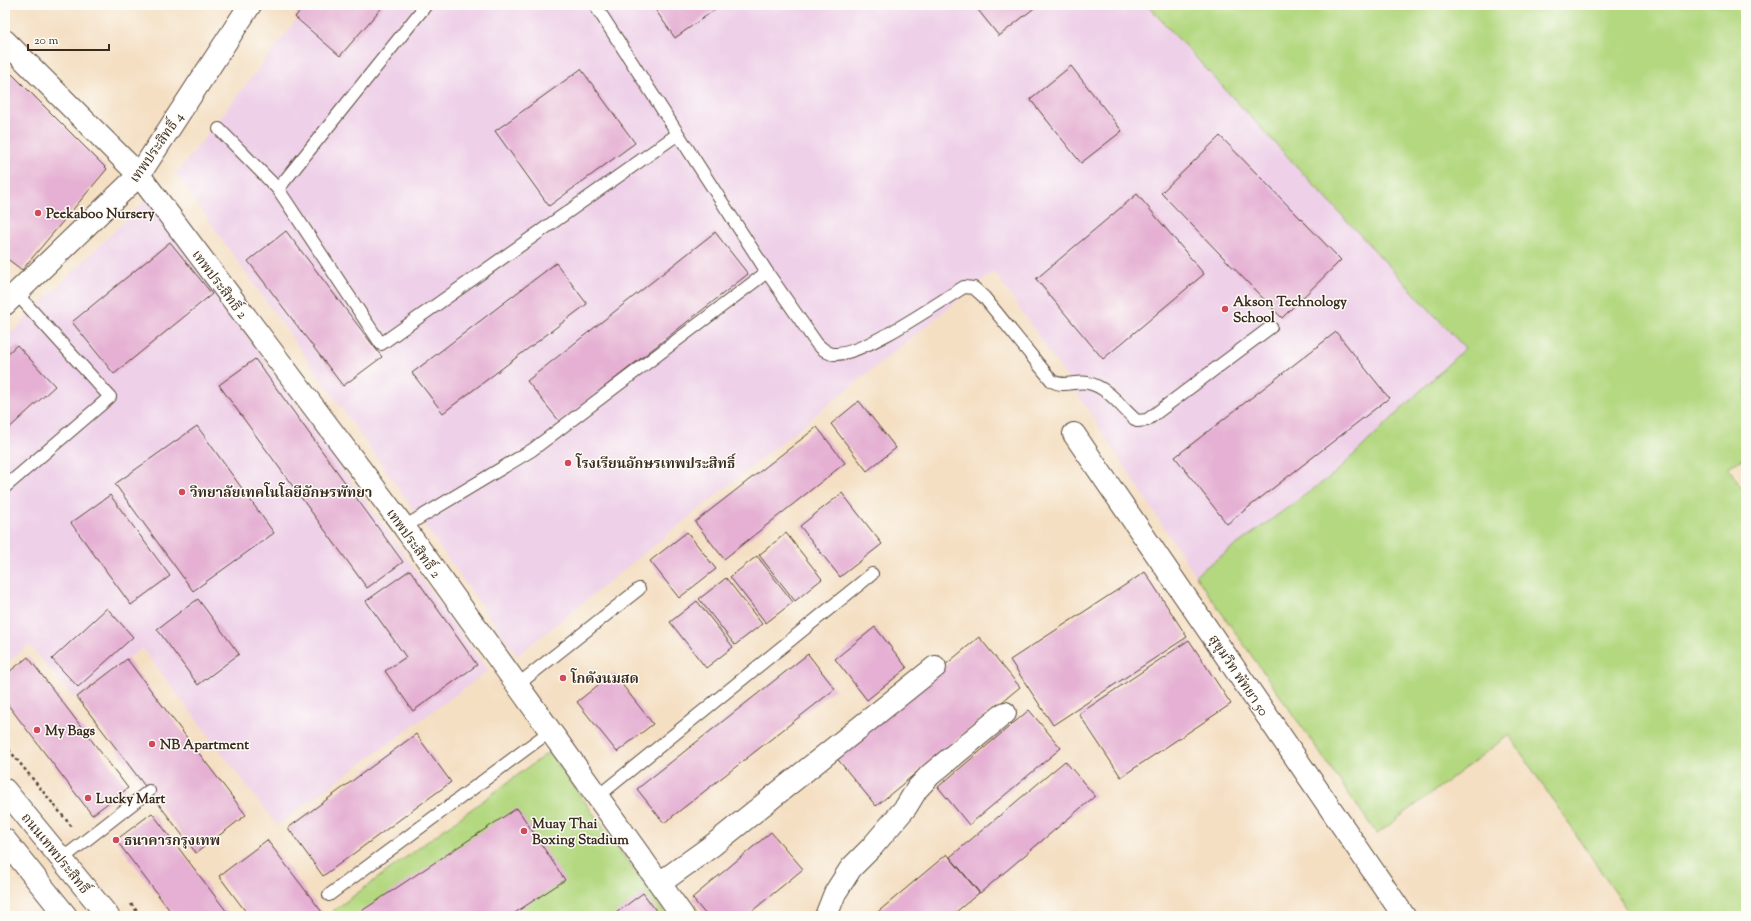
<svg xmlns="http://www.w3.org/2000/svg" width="1751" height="921" viewBox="0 0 1751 921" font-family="'Sorts Mill Goudy','Noto Serif Thai',serif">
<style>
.built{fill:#eed0e8}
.green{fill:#b4d880;stroke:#78814f}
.building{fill:#e5b0d3}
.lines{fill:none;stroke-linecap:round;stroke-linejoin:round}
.service-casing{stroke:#574537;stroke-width:14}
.minor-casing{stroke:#574537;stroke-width:24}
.secondary-casing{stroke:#574537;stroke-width:24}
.path{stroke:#574537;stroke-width:2.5;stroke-dasharray:3 3;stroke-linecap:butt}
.service{stroke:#fff;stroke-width:12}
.minor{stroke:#fff;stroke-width:22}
.secondary{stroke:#fff;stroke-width:22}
.poi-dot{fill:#d1495b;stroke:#fdfcf7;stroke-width:1.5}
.labels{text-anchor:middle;stroke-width:3;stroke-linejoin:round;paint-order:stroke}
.street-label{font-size:14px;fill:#3b2a1e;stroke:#fdfcf7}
.poi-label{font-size:14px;font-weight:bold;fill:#3b2a1e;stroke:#fdfcf7;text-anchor:start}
</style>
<rect width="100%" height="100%" fill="#fdfcf7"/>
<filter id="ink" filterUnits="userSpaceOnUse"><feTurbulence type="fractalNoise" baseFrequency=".025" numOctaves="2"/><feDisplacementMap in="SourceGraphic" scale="8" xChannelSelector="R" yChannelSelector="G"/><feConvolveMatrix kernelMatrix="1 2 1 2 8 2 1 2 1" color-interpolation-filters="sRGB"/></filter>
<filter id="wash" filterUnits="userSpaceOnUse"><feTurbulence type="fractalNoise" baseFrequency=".012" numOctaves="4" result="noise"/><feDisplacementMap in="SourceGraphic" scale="16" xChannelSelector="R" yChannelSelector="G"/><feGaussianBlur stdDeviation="0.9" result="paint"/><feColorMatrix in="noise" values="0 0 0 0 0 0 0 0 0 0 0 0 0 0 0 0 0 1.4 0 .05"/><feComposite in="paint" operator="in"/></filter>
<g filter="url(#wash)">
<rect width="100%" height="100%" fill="#f4dfc3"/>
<!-- built -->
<path class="built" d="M308,5H1146L1465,348L1334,474L1195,575L1071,384L994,271L517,656L176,174Z
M148,198L488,671L277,825L142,648L74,698L29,645L5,664V339Z"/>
<!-- green -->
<path class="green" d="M1147,5H1746V457L1728,467L1746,495V916H1631L1509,735L1377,834L1195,575L1334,474L1465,348Z
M549,752L667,916H337L333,911Z"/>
<g id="blocks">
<!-- building -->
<path class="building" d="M305,5H384L340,56L295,17Z
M652,5H719L720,6L675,38Z
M974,5H1038L999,36Z
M1071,66L1122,131L1081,163L1030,99Z
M581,69L635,143L549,206L495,131Z
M12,74L107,169L22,270L5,257V83Z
M1220,136L1341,260L1282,318L1161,193Z
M1137,194L1204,274L1103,359L1036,279Z
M286,231L382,357L343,386L248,261Z
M715,232L748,274L560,422L527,381Z
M170,242L212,294L114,374L72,322Z
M556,263L587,304L443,413L412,373Z
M1336,332L1389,398L1227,524L1175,457Z
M17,345L55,386L5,432V356Z
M255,359L403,562L367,588L219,385Z
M859,401L896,448L867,471L831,424Z
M197,426L274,533L193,591L115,484Z
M817,427L845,463L724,559L695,522Z
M842,493L882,544L840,577L800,526Z
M110,495L170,576L131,605L71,523Z
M687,532L716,569L679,598L650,561Z
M786,533L822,579L795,601L759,555Z
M757,556L793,602L766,623L730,577Z
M410,570L477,665L413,711L385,671L406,657L366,601Z
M1145,572L1187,637L1053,725L1010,660Z
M726,578L762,624L735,645L699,599Z
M198,599L239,654L198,685L157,629Z
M697,601L733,647L706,668L670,622Z
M107,608L133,637L78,687L52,659Z
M875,627L907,668L867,700L835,659Z
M979,637L1020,687L876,806L835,756Z
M1189,640L1231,704L1121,777L1079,714Z
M808,654L835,689L664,823L637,789Z
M28,657L128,788L92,815L5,701V675Z
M127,659L246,815L196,853L77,697Z
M613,673L653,724L617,752L577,702Z
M1029,710L1061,748L969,825L938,787Z
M416,734L451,782L323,876L288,828Z
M1065,761L1095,796L980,893L950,857Z
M517,808L565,880L510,916H354Z
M152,813L230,916H174L116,840Z
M771,832L803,869L746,916H707L692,898Z
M267,840L325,916H249L219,876Z
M947,854L979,893L951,916H873Z
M643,893L660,916H612Z"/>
</g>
</g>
<g filter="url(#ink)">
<use href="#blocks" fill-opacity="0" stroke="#574537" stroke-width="1"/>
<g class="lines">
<!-- service casing -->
<g class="service-casing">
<path id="service" d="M426,5L278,189L381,344L678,134
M595,5L767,272L817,344C823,349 828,355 836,354C865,354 936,304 964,287L974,288L984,297L1052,381C1064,388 1076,380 1088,383C1110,388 1121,408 1137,421L1147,420L1271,327
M219,129L278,189
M5,487L110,397L16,293
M404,527L532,450L767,272
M516,686L639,589
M597,797L872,574
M62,859L149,791
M329,895L549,732"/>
</g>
<!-- minor casing -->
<g class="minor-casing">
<path id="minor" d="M5,41L139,175L404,527L683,916
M5,304L139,175L250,5
M1074,434L1404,916
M660,883L713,845L935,667
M826,916L835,893L851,868L871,848L906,807L917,789L930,775L1005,713"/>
</g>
<!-- secondary casing -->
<g class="secondary-casing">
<path id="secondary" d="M5,790L108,916
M5,840L66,916"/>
</g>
<!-- path -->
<path class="path" d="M5,745L72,827
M131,904L141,916"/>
<!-- service -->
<use href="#service" class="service"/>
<!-- minor -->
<use href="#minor" class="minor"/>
<!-- secondary -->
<use href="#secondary" class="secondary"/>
</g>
</g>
<!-- markers -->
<g class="poi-dot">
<circle cx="38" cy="213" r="4"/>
<circle cx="1225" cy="309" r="4"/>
<circle cx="568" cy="463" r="4"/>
<circle cx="182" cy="492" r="4"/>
<circle cx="563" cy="678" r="4"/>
<circle cx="37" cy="730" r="4"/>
<circle cx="152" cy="744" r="4"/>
<circle cx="88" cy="798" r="4"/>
<circle cx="524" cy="831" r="4"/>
<circle cx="116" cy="840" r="4"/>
</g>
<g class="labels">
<!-- street labels -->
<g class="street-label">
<text transform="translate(156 147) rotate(-55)" y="5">เทพประสิทธิ์ 4</text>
<text transform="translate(220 284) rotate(53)" y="5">เทพประสิทธิ์ 2</text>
<text transform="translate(414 543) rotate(54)" y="5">เทพประสิทธิ์ 2</text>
<text transform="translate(1239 675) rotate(56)" y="5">สุขุมวิท พัทยา 50</text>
<text transform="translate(56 853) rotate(51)" y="5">ถนนเทพประสิทธิ์</text>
</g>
<!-- poi labels -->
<g class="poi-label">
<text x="46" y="218">Peekaboo Nursery</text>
<text x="1233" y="306">Akson Technology<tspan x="1233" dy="16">School</tspan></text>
<text x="576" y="468">โรงเรียนอักษรเทพประสิทธิ์</text>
<text x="190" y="497">วิทยาลัยเทคโนโลยีอักษรพัทยา</text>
<text x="571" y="683">โกดังนมสด</text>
<text x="45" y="735">My Bags</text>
<text x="160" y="749">NB Apartment</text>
<text x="96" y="803">Lucky Mart</text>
<text x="532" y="828">Muay Thai<tspan x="532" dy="16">Boxing Stadium</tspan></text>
<text x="124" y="845">ธนาคารกรุงเทพ</text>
</g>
</g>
<!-- margin -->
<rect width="1751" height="921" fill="none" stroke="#fdfcf7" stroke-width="20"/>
<!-- scale -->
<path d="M28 44v6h81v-6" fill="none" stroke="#3b2a1e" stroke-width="2"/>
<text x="34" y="44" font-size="12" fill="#3b2a1e" stroke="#fdfcf7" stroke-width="3" paint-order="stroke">20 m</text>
</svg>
